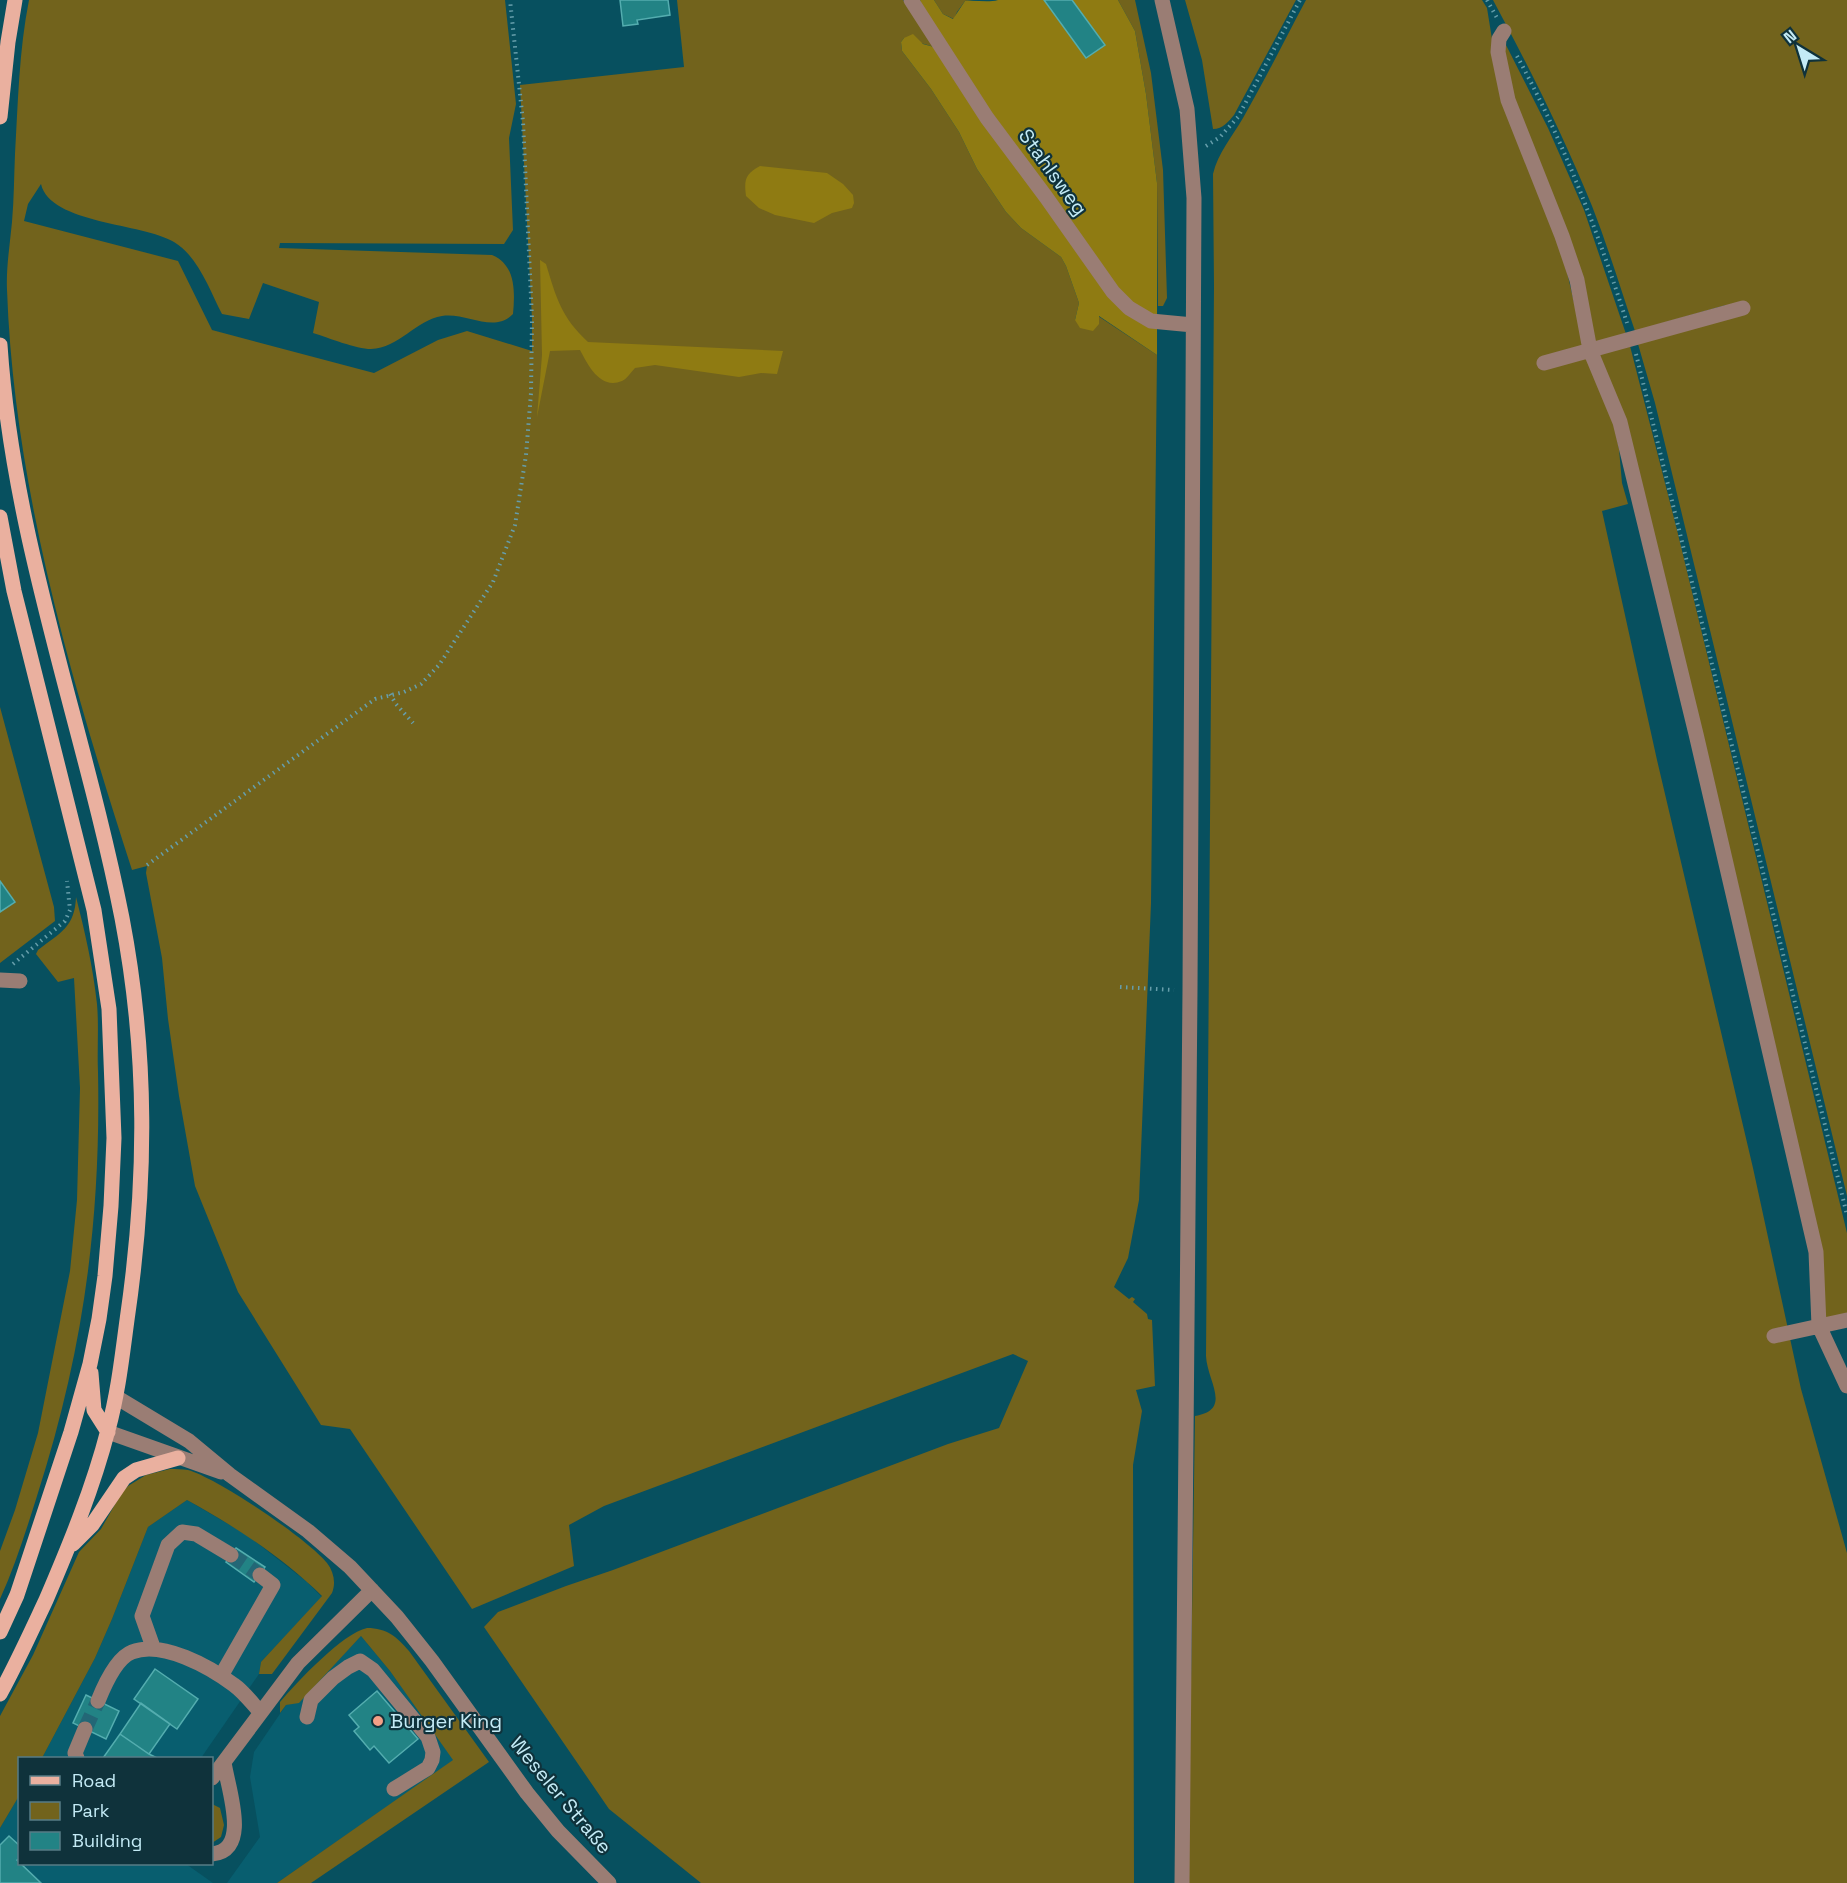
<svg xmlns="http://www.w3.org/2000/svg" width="1847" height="1883" viewBox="0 0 1847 1883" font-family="'Space Grotesk',sans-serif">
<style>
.built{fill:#085e6f}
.green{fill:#72631c}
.forest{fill:#8f7b12}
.building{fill:#228385;stroke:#54adaf;stroke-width:1.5}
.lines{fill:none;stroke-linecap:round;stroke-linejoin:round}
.minor-tunnel{stroke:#236776;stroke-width:15;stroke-dasharray:15 8;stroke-linecap:butt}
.path{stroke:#669eab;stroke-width:4;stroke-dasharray:1.5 4.5;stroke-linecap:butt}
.minor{stroke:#9a7d74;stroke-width:15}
.major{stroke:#eab09f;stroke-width:15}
.poi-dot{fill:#f39f86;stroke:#0f323b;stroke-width:2}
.labels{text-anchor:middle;stroke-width:4.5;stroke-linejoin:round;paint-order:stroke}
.street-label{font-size:20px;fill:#c4ebf6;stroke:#0f323b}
.poi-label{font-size:20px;fill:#c4ebf6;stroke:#0f323b;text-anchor:start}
</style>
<rect width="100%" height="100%" fill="#07505f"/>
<!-- built -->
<path class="built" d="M187,1500L247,1535L307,1582L322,1597L261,1662L259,1674L201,1758H42L95,1658L112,1619L148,1527Z
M361,1636L390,1671L454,1760L277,1883H227L260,1837L250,1777L254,1752L286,1705L299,1702Z
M19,1796L20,1864H186L213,1883H0V1828Z"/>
<!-- green -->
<path class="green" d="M29,0H505L516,104L509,138L513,230L504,244L280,243L279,248L492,255C516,265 515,292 513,314C494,334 466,312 442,316C416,320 399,348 371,349C356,349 329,338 313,333L319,302L263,283L249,319L222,314C210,291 198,256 174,242C143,223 50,224 41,184L28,204L24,221L178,261L212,330L374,373L438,340L467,331L532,351V319L520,85L684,67L677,0H903L934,47L904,38L901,42L902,51L931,89L959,132L977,169L1006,212L1021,228L1061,257L1066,266L1079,303L1075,320L1098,316L1157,355L1151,903L1139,1200L1128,1258L1114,1287L1129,1299L1132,1297L1135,1299L1133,1302L1147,1314L1148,1319L1152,1320L1155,1386L1136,1390L1142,1411L1133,1465L1134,1883H701L609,1809L484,1627L498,1612L566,1586L613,1570L948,1444L999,1428L1028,1361L1013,1354L604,1506L569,1525L574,1566L472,1609L350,1429L321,1425L238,1292L195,1186L179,1096L168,1019L162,958L146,873L147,866L132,870C72,684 14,487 7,290C6,267 10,244 12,222C14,199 14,176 15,154C18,103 19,50 29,0Z
M934,0H973L965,1L957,12L954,19L943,14Z
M1118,0H1135L1151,73L1163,170L1167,298L1163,306H1158L1157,183L1146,94L1135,31Z
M1185,0H1296L1234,115C1229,121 1223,129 1213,129L1202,60Z
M1306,0H1482L1487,8L1501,95L1563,255L1587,358L1611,409L1619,449L1622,483L1628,504L1602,511L1657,760L1753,1168L1801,1389L1847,1553V1883H1188L1195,1416C1233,1410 1207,1381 1206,1356L1214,286L1213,174C1218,153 1232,137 1243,118C1265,80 1285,39 1306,0Z
M1493,0H1847V1196L1655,403L1638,344L1726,305L1635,331C1621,290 1608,247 1592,206C1563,135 1529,67 1493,0Z
M1506,45L1548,128L1584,210L1626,334L1593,343L1513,99L1504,52Z
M1630,346L1677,530L1847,1233V1313L1822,1319V1267L1597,355Z
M0,707L54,907L55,921L0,963V912L14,902L0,881Z
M76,897C85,932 93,967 97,1004C99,1026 97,1049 98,1072C101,1222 83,1353 37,1496C26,1531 15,1566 0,1599V1551L15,1510L38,1433L70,1271L77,1200L80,1088L74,978L58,982L36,954L38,950C60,933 75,927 76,897Z
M170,1469C176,1469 182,1469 188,1470C217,1478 308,1539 327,1563C334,1572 336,1583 332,1593L272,1674H259L261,1662L322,1596C282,1557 236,1527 187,1500L148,1527L112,1619L95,1658L42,1758H20L19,1796L0,1828V1716L33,1655L79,1552L101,1529L122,1492L128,1486L146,1475Z
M367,1628C387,1628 397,1637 409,1651L489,1762L311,1883H277L453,1760L390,1671L361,1636L299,1703L286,1705L280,1713V1702C297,1682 343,1633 367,1628Z
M212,1804L220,1808L224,1825L221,1837L212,1843Z"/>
<!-- forest -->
<path class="forest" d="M920,0H934L943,14L953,19L965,1C976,0 988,3 998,0H1118L1135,31L1146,94L1157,183V355L1099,316V324L1093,331L1080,328L1075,320L1079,303L1066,266L1061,257L1021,228L1006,212L977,169L959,132L931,89L902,51L901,42L904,38L913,34L923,44L934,47Z
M760,166L827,173L843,184L853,195L854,203L852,208L832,213L814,223L775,215L759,208L746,196C744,180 745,174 760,166Z
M540,260L546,264C556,297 561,317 588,342L783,351L777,374L761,373L739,377L655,365L635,368C631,372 627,379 622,381C600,390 588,365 580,350L550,351L537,417L542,355Z"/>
<!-- building -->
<path class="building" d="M620,0H668L670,15L637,20L638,24L623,26Z
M1044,0H1072L1105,45L1086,58Z
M0,881L15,902L0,912Z
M236,1548L265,1567L254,1582L226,1562Z
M155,1669L198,1699L177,1729L134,1699Z
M377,1691L418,1739L389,1763L374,1746L370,1750L354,1731L359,1727L349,1715Z
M86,1695L119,1711L106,1739L73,1723Z
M141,1703L170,1724L149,1754L120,1734Z
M120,1734L149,1754L157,1758H103Z
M9,1836L20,1846V1858L17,1860L41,1883H0V1845Z"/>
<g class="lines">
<!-- minor-tunnel -->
<path class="minor-tunnel" d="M231,1555L260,1575
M85,1729L98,1701"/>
<!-- path -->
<path class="path" d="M1487,0L1497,18
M1517,56C1563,140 1598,232 1627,323
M1206,146L1220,137L1238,117L1300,0
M1636,354L1847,1215
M390,694L396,704L413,723
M147,865L375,699L404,692L421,684L439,665L493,582L515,525L526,455L531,393L532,319L523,122L510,0
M13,964L65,921L70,910L67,881
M1120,987L1174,990"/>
<!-- minor -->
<path class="minor" d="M911,0L987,118L1046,197L1113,292L1129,308L1151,321L1193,325
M1162,0L1187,109L1194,198L1190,990L1182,1883
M1504,31L1499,39L1498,52L1508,100L1562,236L1577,280L1590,350L1620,422L1696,734L1816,1252L1819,1326L1847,1386
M1544,363L1743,308
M0,980L20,981
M1774,1336L1847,1320
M116,1397L189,1441L230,1475L308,1531L350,1567L397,1617L432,1661L527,1793L558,1831L609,1883
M108,1432L221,1472
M153,1647L142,1616L168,1545L182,1532L196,1534L231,1555
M221,1676L273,1585L260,1575
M98,1701C104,1686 116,1658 132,1652C162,1640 210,1667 234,1685C244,1692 252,1703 260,1712
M307,1717L311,1700L333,1678L348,1667L360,1661L373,1670L428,1737L433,1752L432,1760L428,1768L394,1789
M77,1758L75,1753L85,1729
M212,1778L298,1663L372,1590
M212,1854C252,1851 227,1786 224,1762"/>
<!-- major -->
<path class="major" d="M0,117L8,42L15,0
M0,345C13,541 84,726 122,918C148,1054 147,1183 127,1320C122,1357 118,1394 108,1430C93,1488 70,1544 46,1600C31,1632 17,1663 0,1694
M0,517L14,591L94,910L109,1009L114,1138L111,1206L105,1276L99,1319L90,1364L71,1432L17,1595L0,1632
M91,1373L94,1410L108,1432
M73,1544L92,1525L124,1478L136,1470L178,1458"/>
</g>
<!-- markers -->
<circle class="poi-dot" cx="378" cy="1721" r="6"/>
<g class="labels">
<!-- street labels -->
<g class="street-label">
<text transform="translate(1053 172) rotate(54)" y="7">Stahlsweg</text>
<text transform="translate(561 1795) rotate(50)" y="7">Weseler Straße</text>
</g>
<!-- poi labels -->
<g class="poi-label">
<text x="390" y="1728">Burger King</text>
</g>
</g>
<!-- legend -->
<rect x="18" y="1757" width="195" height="108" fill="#0f323b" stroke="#577c86" stroke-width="1.5"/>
<rect x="30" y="1776" width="30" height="9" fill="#eab09f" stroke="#577c86" stroke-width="1.5"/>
<text x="72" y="1787" font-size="18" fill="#c4ebf6">Road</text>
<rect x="30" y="1802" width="30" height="18" fill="#72631c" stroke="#577c86" stroke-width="1.5"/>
<text x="72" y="1817" font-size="18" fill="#c4ebf6">Park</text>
<rect x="30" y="1832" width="30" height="18" fill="#228385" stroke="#577c86" stroke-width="1.5"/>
<text x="72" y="1847" font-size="18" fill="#c4ebf6">Building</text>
<!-- north arrow -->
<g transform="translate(1799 48) rotate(322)" stroke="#0f323b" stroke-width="4.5" paint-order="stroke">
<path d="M0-4.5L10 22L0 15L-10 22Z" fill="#c4ebf6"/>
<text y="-9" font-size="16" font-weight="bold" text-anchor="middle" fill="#c4ebf6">N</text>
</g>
</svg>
